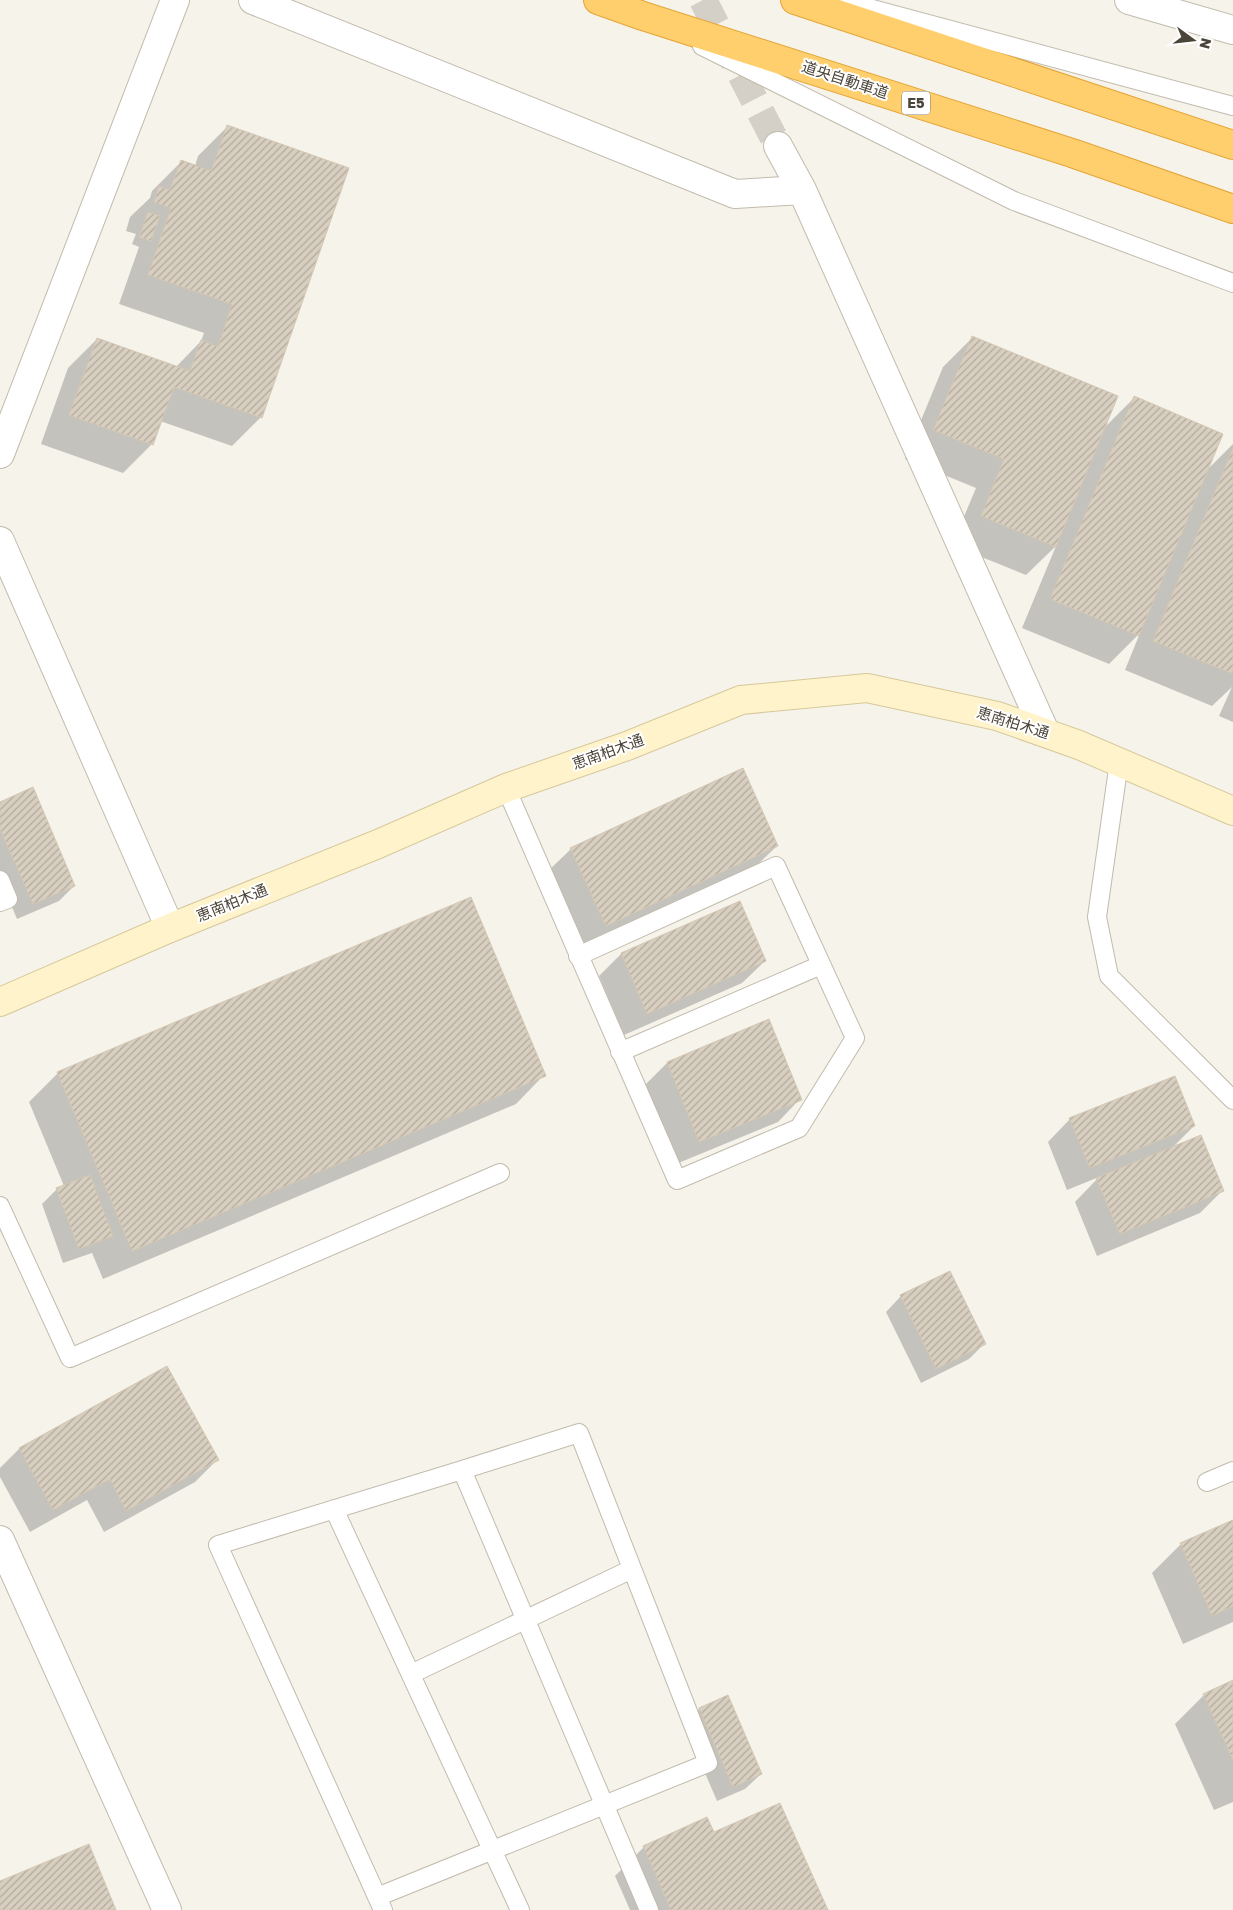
<svg xmlns="http://www.w3.org/2000/svg" width="1233" height="1910" viewBox="0 0 1233 1910" font-family="'Golos Text','Noto Sans JP',sans-serif">
<style>
.shadow{fill:#0003}
.building{fill:url(#building-hatch);stroke:#d4c7b3}
.lines{fill:none;stroke-linecap:round;stroke-linejoin:round}
.street-tunnel{stroke:#d4d0c7;stroke-width:28;stroke-dasharray:28 14;stroke-linecap:butt}
.lane-casing{stroke:#c2bbad;stroke-width:20}
.street-casing{stroke:#c2bbad;stroke-width:30}
.secondary-casing{stroke:#d7c89a;stroke-width:30}
.highway-casing{stroke:#e4a537;stroke-width:30}
.lane{stroke:#fff;stroke-width:18}
.street{stroke:#fff;stroke-width:28}
.secondary{stroke:#fff3cc;stroke-width:28}
.highway{stroke:#ffcf6d;stroke-width:28}
.labels{text-anchor:middle;stroke-width:4;stroke-linejoin:round;paint-order:stroke}
.shield{fill:#fff;stroke:#817c74;stroke-width:1}
.shield-label{font-size:14px;font-weight:bold;fill:#4b4438}
.street-label{font-size:15px;fill:#4b4438;stroke:#fff}
</style>
<defs>
<pattern id="building-hatch" width="6" height="6" patternUnits="userSpaceOnUse" patternTransform="scale(1.25)"><rect width="6" height="6" fill="#d8cfc0"/><path d="M-1 1l2-2M0 6l6-6M5 7l2-2" fill="none" stroke="#b1aa9d"/></pattern>
</defs>
<rect width="100%" height="100%" fill="#f6f3eb"/>
<!-- shadow -->
<path class="shadow" d="M227,127L261,417L232,446L160,421L152,444L123,473L41,444L68,368L97,339L176,367L201,341L204,333L119,304L139,247L132,244L136,234L126,231L130,217L150,198L152,191L181,162L195,166L198,156Z
M972,338L1104,428L1134,398L1206,471L1233,444V722L1219,716L1232,687L1212,706L1125,670L1140,633L1109,664L1022,628L1056,546L1026,575L952,545L976,488L905,459L943,367Z
M0,803L74,886L59,901L17,919L0,878Z
M777,846L754,868L583,947L548,871L571,849Z
M621,954L765,961L742,983L624,1035L599,976Z
M769,1021L800,1099L778,1122L676,1164L645,1085L667,1063Z
M58,1073L544,1075L516,1104L103,1279L92,1253L63,1263L42,1204L57,1189L64,1186L29,1102Z
M1070,1119L1194,1126L1171,1149L1222,1191L1200,1213L1097,1256L1075,1202L1099,1177L1067,1190L1048,1142Z
M901,1296L984,1344L969,1359L921,1383L886,1312Z
M167,1367L217,1460L195,1482L104,1532L87,1500L30,1532L0,1477V1468L19,1449Z
M1233,1521V1622L1183,1644L1152,1573L1181,1544Z
M1233,1681V1802L1214,1810L1175,1724L1204,1695Z
M727,1697L761,1774L745,1789L717,1801L684,1724L699,1709Z
M713,1834L826,1910H630L615,1876L644,1847Z"/>
<!-- building -->
<path class="building" d="M227,125L349,168L262,418L174,387L153,445L69,415L97,338L190,371L201,340L218,347L232,304L148,275L171,208L154,202L159,186L170,190L181,160L211,171Z
M148,212L160,216L151,241L139,237Z
M972,336L1118,396L1056,547L981,516L1004,459L933,430Z
M1134,396L1223,434L1139,636L1050,599Z
M1233,448V674L1153,641Z
M743,768L778,846L606,926L570,848Z
M33,787L75,886L33,904L0,829V802Z
M471,897L546,1076L132,1251L57,1072Z
M740,901L766,961L647,1014L621,953Z
M769,1019L802,1100L699,1142L667,1062Z
M1175,1076L1195,1126L1090,1168L1069,1118Z
M1201,1135L1224,1191L1120,1234L1096,1178Z
M90,1175L113,1236L79,1249L56,1188Z
M950,1271L986,1344L936,1369L900,1295Z
M167,1366L219,1460L126,1511L110,1479L53,1510L19,1448Z
M1233,1520V1606L1212,1616L1180,1543Z
M1233,1680V1760L1203,1694Z
M728,1695L762,1774L733,1787L699,1708Z
M780,1803L828,1910H671L643,1846L707,1817L714,1832Z
M89,1844L116,1910H0V1881Z"/>
<g class="lines">
<!-- street-tunnel -->
<path class="street-tunnel" d="M703,0L778,146"/>
<!-- lane casing -->
<g class="lane-casing">
<path id="lane" d="M839,0L1233,106
M702,46L1014,201L1233,283
M1119,762L1097,917L1109,976L1233,1100
M506,788L677,1180L799,1128L855,1038L776,866L578,956
M0,880L8,899L0,902
M620,1052L821,965
M0,1206L70,1358L500,1173
M462,1470L649,1910
M1207,1482L1233,1471
M334,1509L520,1910
M411,1674L632,1569
M377,1897L708,1763L579,1433L462,1470L218,1545L383,1910"/>
</g>
<!-- street casing -->
<g class="street-casing">
<path id="street" d="M253,0L735,194L802,190
M1129,0L1233,30
M778,146L802,190L1045,732
M0,454L175,0
M0,541L170,928
M0,1540L167,1910"/>
</g>
<!-- secondary casing -->
<g class="secondary-casing">
<path id="secondary" d="M0,1002L170,928L378,844L506,788L627,746L741,700L867,688L997,716L1079,745L1233,811"/>
</g>
<!-- highway casing -->
<g class="highway-casing">
<path id="highway" d="M598,0L643,16L1072,153L1233,209
M795,0L1233,145"/>
</g>
<!-- lane -->
<use href="#lane" class="lane"/>
<!-- street -->
<use href="#street" class="street"/>
<!-- secondary -->
<use href="#secondary" class="secondary"/>
<!-- highway -->
<use href="#highway" class="highway"/>
</g>
<g class="labels">
<!-- shield labels -->
<rect class="shield" x="902" y="91.5" width="28" height="23" rx="4"/>
<g class="shield-label">
<text x="916" y="108">E5</text>
</g>
<!-- street labels -->
<g class="street-label">
<text transform="translate(845 80) rotate(18)" y="5">道央自動車道</text>
<text transform="translate(1013 723) rotate(17)" y="5">恵南柏木通</text>
<text transform="translate(608 752) rotate(-20)" y="5">恵南柏木通</text>
<text transform="translate(232 903) rotate(-22)" y="5">恵南柏木通</text>
</g>
</g>
<!-- north arrow -->
<g transform="translate(1193 40) rotate(105)" stroke="#ffffff" stroke-width="4" paint-order="stroke">
<path d="M0-4L9 19L0 12L-9 19Z" fill="#4b4438"/>
<text y="-8" font-size="14" font-weight="bold" text-anchor="middle" fill="#4b4438">N</text>
</g>
</svg>
